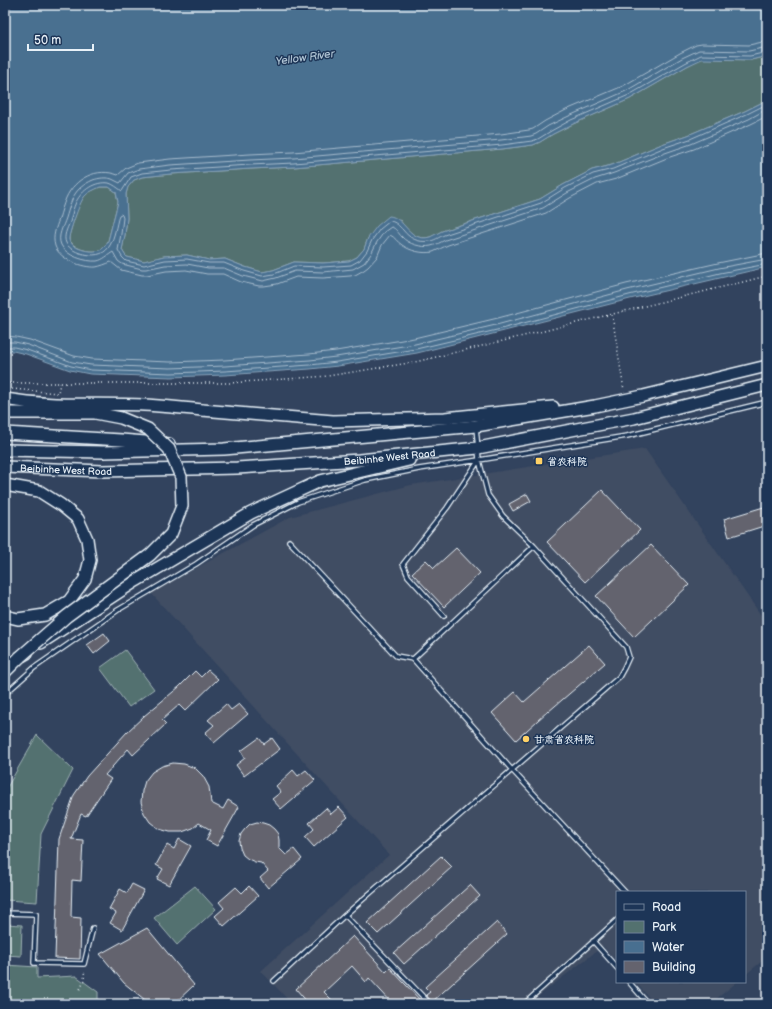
<svg xmlns="http://www.w3.org/2000/svg" width="772" height="1009" viewBox="0 0 772 1009" font-family="'Balsamiq Sans','LXGW WenKai TC',sans-serif">
<style>
.built{fill:#414d63}
.green{fill:#53716f;stroke:#9eb1b4}
.water{fill:#486f90;stroke:#88a3ba;fill-rule:evenodd}
.lines{fill:none;stroke-linecap:round;stroke-linejoin:round}
.shore{stroke:#a8bdce;stroke-width:1}
.building{fill:#64636e;stroke:#e8f1f8}
.service-casing{stroke:#e8f1f8;stroke-width:6}
.primary-casing{stroke:#e8f1f8;stroke-width:14}
.path{stroke:#e8f1f8;stroke-width:1.5;stroke-dasharray:1 3;stroke-linecap:butt}
.service{stroke:#1d3557;stroke-width:3.5}
.primary{stroke:#1d3557;stroke-width:11}
.primary-bridge-casing{stroke:#e8f1f8;stroke-width:14;stroke-linecap:butt}
.primary-bridge{stroke:#1d3557;stroke-width:11}
.poi-dot{fill:#ffd166;stroke:#1d3557;stroke-width:1.5}
.labels{text-anchor:middle;stroke-width:3;stroke-linejoin:round;paint-order:stroke}
.street-label{font-size:10px;fill:#e8f1f8;stroke:#1d3557}
.poi-label{font-size:10px;font-weight:bold;fill:#e8f1f8;stroke:#1d3557;text-anchor:start}
.water-label{font-size:11px;font-style:italic;fill:#b0c4d4;stroke:#1d3557}
</style>
<rect width="100%" height="100%" fill="#32435e"/>
<filter id="ink" filterUnits="userSpaceOnUse"><feTurbulence type="fractalNoise" baseFrequency=".025" numOctaves="2"/><feDisplacementMap in="SourceGraphic" scale="8" xChannelSelector="R" yChannelSelector="G"/><feConvolveMatrix kernelMatrix="1 2 1 2 8 2 1 2 1" color-interpolation-filters="sRGB"/></filter>
<g filter="url(#ink)">
<!-- built -->
<path class="built" d="M645,449L767,624V957L745,975V892H617V962L603,946L528,1004H292L261,971L389,855L151,593L290,517L411,485Z
M635,982H737L710,1004H655Z"/>
<!-- green -->
<path class="green" d="M767,56V100L745,111L688,135L662,144L612,165L592,170L563,185L540,199L442,231C438,233 434,236 430,237C416,241 407,230 400,220L368,238L364,249L357,257L349,261L323,263L294,262L273,270L262,272L245,267L225,259L209,260L187,255L164,256L144,261L127,257L125,255L122,250L125,235L127,218L126,194L128,187L134,180L142,177L171,174L251,169L294,167L502,149L533,145L540,142L553,134L573,124L630,99L687,66L702,58L751,60Z
M100,187H109L116,192L118,202L108,241C106,244 105,248 102,249C94,254 76,250 71,242C69,240 69,239 69,236C73,224 78,200 88,193C92,190 96,189 100,187Z
M125,650L154,689L129,707L100,668Z
M37,735L73,770L41,834L37,902L5,900V791Z
M195,886L216,909L177,945L154,918Z
M5,924L22,925L21,956L5,955Z
M5,965L37,967V978L76,976L98,992V1004H5Z"/>
<!-- water -->
<path class="water" d="M27,5H767V56L751,60L702,59L687,66L630,99L573,124L553,134L540,142L533,145L502,149L294,167L251,169L171,174L142,177L134,180L128,187L126,194L127,218L125,235L122,250L125,255L127,257L144,261L164,256L187,255L209,260L225,259L245,267L262,272L273,270L294,262L323,263L349,261L357,257L364,249L368,238L377,226L389,216C405,217 409,243 430,237C434,235 438,233 442,231L540,199L563,185L592,170L612,165L662,144L688,135L745,111L767,100V267L630,299L461,342L417,353L338,366L310,369L225,375L171,377L90,374L70,370L26,354L13,351H5V8ZM100,187H109L116,192L118,202L108,241C106,244 105,247 102,249C94,254 73,250 69,240C68,235 80,202 84,197C88,192 94,190 100,187Z"/>
<g class="lines">
<!-- shore -->
<path class="shore" d="M767,41L749,45L702,44L696,45L680,53L623,86L566,110L545,121L533,129L529,130L501,134L293,152L250,154L170,159L138,163L126,168L118,175C97,167 75,178 66,198C63,205 61,212 59,219C56,228 52,236 55,246C60,260 83,268 96,267C101,266 106,264 111,262L121,270L142,275H147L166,271L186,270L207,274H223L241,282L259,286H264L277,284L296,277L323,278L350,276L355,275L364,270L368,267L377,257L382,245L390,235C395,237 397,242 402,245C410,251 423,254 433,252C438,250 443,247 448,245L546,213L570,198L597,184L616,179L667,158L694,149L751,124L767,116
M767,47L749,51L699,50L682,58L626,91L569,116L548,126L536,134L531,136L501,140L294,158L250,160L170,165L139,169L128,173L120,183C117,182 115,180 112,179C106,177 99,178 93,180C73,189 72,199 66,218C63,227 57,236 61,245C66,256 86,262 97,261C103,260 108,255 113,252L118,261L122,264L142,269H146L165,265L187,264L208,268H224L243,276L263,281L276,278L295,271L323,272L353,269L364,263L371,254L377,242L384,232L391,227C396,228 398,233 402,237C408,244 422,248 431,246C436,245 441,242 445,240L543,208L567,193L595,179L614,173L665,153L691,144L749,119L767,109
M767,52L750,56L701,55L685,63L629,95L571,120L551,131L538,139L532,141L502,145L294,163L250,165L171,170L142,173L131,177L122,191C118,188 113,184 109,183C95,181 82,190 76,202C73,208 72,216 70,222C67,229 63,236 66,243C69,249 78,253 84,254C113,260 113,237 119,215L121,214L122,215L123,218L121,234L118,250L122,257L126,261L144,265L165,260L187,259L209,263H224L244,271L262,276L274,274L294,266L323,267L351,265L360,260L367,251L372,240L380,229L390,221C396,222 399,226 403,230C409,238 418,243 429,241C434,241 439,237 444,235L541,203L565,188L593,174L613,169L663,148L690,139L747,114L767,104
M5,336L16,337L30,340L74,356L92,359L170,362L224,360L309,354L336,351L414,338L498,318L626,284L718,263L767,253
M5,342H15L28,345L72,362L91,365L170,368L225,366L310,360L336,357L415,344L500,324L627,290L719,268L767,259
M5,347H14L27,350L71,366L91,370L171,373L225,371L310,365L337,362L416,349L501,329L629,295L720,273L767,264"/>
</g>
<!-- building -->
<path class="building" d="M602,490L640,530L585,582L547,542Z
M527,494L531,501L513,511L509,504Z
M767,506V525L729,537L724,519Z
M651,545L689,585L634,637L596,596Z
M456,548L480,573L444,607L412,573L426,560L434,568Z
M104,633L110,641L94,654L87,645Z
M589,645L605,663L548,712V711L516,740L492,713L515,692L524,702Z
M208,670L218,679L185,711L179,705L162,720L166,724L133,755L128,749L105,775L111,779L86,816L81,814L71,839L83,840L81,881L72,880L71,917L81,918L80,959L55,958L59,839L74,795L87,776L127,732L144,716L179,687L195,671L201,677Z
M226,704L231,710L239,704L248,714L214,743L205,733L214,725L208,720Z
M259,738L264,744L272,738L280,749L244,776L236,765L245,758L241,751Z
M173,763L184,764L195,768L203,776L209,787L211,803L223,809L228,800L239,807L217,846L206,840L211,830L199,823L193,828L182,832H170L159,829L150,822L144,813L141,802L142,791L145,781L152,772L162,766Z
M293,770L298,776L306,770L315,780L281,809L272,799L281,792L276,786Z
M339,807L348,817L314,847L305,837L314,829L309,823L326,808L331,814Z
M257,822L263,823L269,825L274,829L278,834L279,840V848L286,855L294,849L302,859L268,888L260,878L268,871L261,863L255,862L248,859L243,855L240,848L239,841L241,834L245,829L250,824Z
M179,839L191,846L169,885L157,879L163,869L156,865L167,845L174,849Z
M441,856L452,867L378,934L367,923Z
M132,884L144,890L122,930L110,923L116,913L109,909L120,889L127,893Z
M470,885L480,896L404,964L394,953Z
M249,886L258,896L224,926L215,916L224,908L219,902L236,887L242,893Z
M497,922L507,934L432,1002L426,995L430,992L425,987Z
M147,928L194,985L174,1004H150L124,983L100,954Z
M353,936L386,972L390,968L421,1001V1000L426,1004H393L369,978L366,982L352,966L324,992L336,1004H309L296,989Z"/>
<g class="lines">
<!-- service casing -->
<g class="service-casing">
<path id="service" d="M289,541L396,656L413,659
M534,546L413,659L512,770L625,892
M444,616L408,576L403,564L447,508L479,460
M5,694L34,668L118,610L196,564L253,525L298,502L365,480L419,469L479,460L627,436L767,402
M5,913L36,914L34,963L84,964L93,928
M345,915L430,1004
M593,941L617,968
M274,981L345,915L619,677L624,668L629,657L626,647L534,546L503,516L488,495L479,460L476,427
M629,982L648,1004
M524,1004L617,920"/>
</g>
<!-- primary casing -->
<g class="primary-casing">
<g id="primary">
<path d="M202,410L333,421L445,418L553,407"/>
<path d="M5,433L121,440L169,444"/>
<path d="M5,450L103,452L224,449L476,426L595,406L643,396L767,366"/>
<path id="s1" d="M5,467L102,471L237,468L359,460L478,448L634,418L767,385"/>
<path d="M5,485L39,491L61,505L78,519L87,539L90,560L85,579L69,601L45,615L18,619L5,616"/>
<path d="M41,643L136,581L251,513L320,481L409,460"/>
<path d="M5,672L20,657L27,653"/>
</g>
</g>
<!-- path -->
<path class="path" d="M612,315L624,390
M5,383H229L328,376L415,362L507,340L767,276
M12,389L58,393L60,383
M534,457L538,459L543,456
M80,989C84,983 85,977 84,970
M62,1004L64,1002"/>
<!-- service -->
<use href="#service" class="service"/>
<!-- primary -->
<use href="#primary" class="primary"/>
<!-- primary-bridge casing -->
<g class="primary-bridge-casing">
<path id="primary-bridge" d="M5,399C51,407 98,403 144,405C163,406 183,408 202,410
M5,413H95L121,418L148,429L169,449L181,477L182,506L171,534L150,555L67,616L20,657"/>
</g>
<!-- primary-bridge -->
<use href="#primary-bridge" class="primary-bridge"/>
</g>
</g>
<!-- markers -->
<g class="poi-dot">
<rect x="535" y="457" width="8" height="8" rx="2"/>
<circle cx="526" cy="739" r="4"/>
</g>
<g class="labels">
<!-- street labels -->
<g class="street-label">
<text dy="4" stroke="none"><textPath href="#s1" startOffset="385">Beibinhe West Road</textPath></text>
<text dy="4" stroke="none"><textPath href="#s1" startOffset="61">Beibinhe West Road</textPath></text>
</g>
<!-- poi labels -->
<g class="poi-label">
<text x="547" y="465">省农科院</text>
<text x="534" y="743">甘肃省农科院</text>
</g>
<!-- water labels -->
<g class="water-label">
<text transform="translate(305 57) rotate(-8)" y="4">Yellow River</text>
</g>
</g>
<!-- margin -->
<rect width="772" height="1009" fill="none" stroke="#1d3557" stroke-width="20"/>
<rect x="10" y="10" width="752" height="989" fill="none" stroke="#e8f1f8" stroke-width="1.5" filter="url(#ink)"/>
<!-- legend -->
<rect x="616" y="891" width="130" height="92" fill="#1d3557" stroke="#6e8097"/>
<rect x="624" y="904" width="20" height="6" fill="#1d3557" stroke="#6e8097"/>
<text x="652" y="911" font-size="12" fill="#e8f1f8">Road</text>
<rect x="624" y="921" width="20" height="12" fill="#53716f" stroke="#6e8097"/>
<text x="652" y="931" font-size="12" fill="#e8f1f8">Park</text>
<rect x="624" y="941" width="20" height="12" fill="#486f90" stroke="#6e8097"/>
<text x="652" y="951" font-size="12" fill="#e8f1f8">Water</text>
<rect x="624" y="961" width="20" height="12" fill="#64636e" stroke="#6e8097"/>
<text x="652" y="971" font-size="12" fill="#e8f1f8">Building</text>
<!-- scale -->
<path d="M28 44v6h65v-6" fill="none" stroke="#e8f1f8" stroke-width="2"/>
<text x="34" y="44" font-size="12" fill="#e8f1f8" stroke="#1d3557" stroke-width="3" paint-order="stroke">50 m</text>
</svg>
